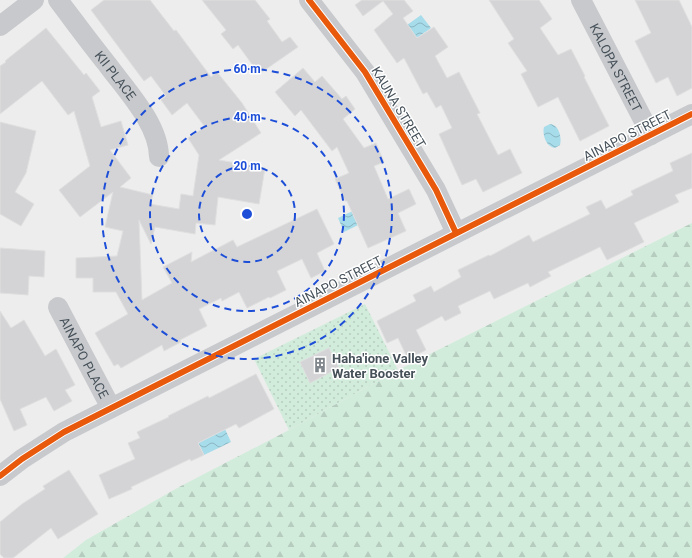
<svg xmlns="http://www.w3.org/2000/svg" width="692" height="558" viewBox="0 0 692 558" font-family="Roboto,sans-serif">
<style>
.grass{fill:url(#grass-dots)}
.forest{fill:url(#forest-firs)}
.water{fill:url(#water-waves)}
.building{fill:#d4d4d6;stroke:#dfdfe0}
.lines{fill:none;stroke-linecap:round;stroke-linejoin:round}
.minor{stroke:#c7c9cc;stroke-width:20}
.cycleway-casing{stroke:#fff;stroke-width:8}
.cycleway{stroke:#e8590c;stroke-width:6}
.ring{fill:none;stroke:#1d4ed8;stroke-width:2;stroke-dasharray:7 5}
.labels{text-anchor:middle;stroke-width:3;stroke-linejoin:round;paint-order:stroke}
.street-label{font-size:13px;fill:#455059;stroke:#fff}
.poi-label{font-size:13px;font-weight:bold;fill:#455059;stroke:#fff;text-anchor:start}
.centre{fill:#1d4ed8;stroke:#fff;stroke-width:2}
.ring-label{font-size:12px;text-anchor:middle;font-weight:bold;fill:#1d4ed8;stroke:#fff;stroke-width:3;stroke-linejoin:round;paint-order:stroke}
</style>
<defs>
<pattern id="grass-dots" width="8" height="8" patternUnits="userSpaceOnUse"><rect width="8" height="8" fill="#d2ecdc"/><path d="M2 2h.1M6 6h.1" fill="none" stroke="#b6ccbf" stroke-width="1.8" stroke-linecap="round"/></pattern>
<pattern id="forest-firs" width="22" height="20" patternUnits="userSpaceOnUse"><rect width="22" height="20" fill="#d2ecdc"/><path d="M5 1l3.5 6h-7zM16 11l3.5 6h-7z" fill="#b6ccbf"/></pattern>
<pattern id="water-waves" width="16" height="10" patternUnits="userSpaceOnUse"><rect width="16" height="10" fill="#a7dcea"/><path d="M0 5q4-4 8 0t8 0" fill="none" stroke="#8ab5c1"/></pattern>
</defs>
<rect width="100%" height="100%" fill="#eeeded"/>
<!-- grass -->
<path class="grass" d="M365,304L398,370L289,430L254,359Z"/>
<!-- forest -->
<path class="forest" d="M692,223V558H63L86,540L179,487L289,430L398,370Z"/>
<!-- water -->
<path class="water" d="M421,15L431,28L417,38L407,25Z
M550,124C559,125 562,137 560,145L555,148C546,147 542,135 544,127Z
M363,206L358,225L344,232L338,218Z
M225,429L231,442L204,455L198,443Z"/>
<!-- building -->
<path class="building" d="M104,0H150L174,31L176,30L211,77L217,72L242,103L261,133L219,160L265,168L259,204L218,197L215,225L196,223L195,234L155,227L151,244L139,220L142,300L172,283L163,267L192,252L191,262L233,240L237,247L317,209L334,244L317,253L325,271L311,278L302,259L277,271L286,290L270,298L269,297L247,308L239,292L222,301L221,298L199,309L207,326L180,340L181,342L164,351L162,345L121,368L118,364L114,366L95,333L128,314L116,292H93V278H76V258L117,256L123,231L105,227L113,192L80,217L59,190L90,166L74,111L68,115L42,81L0,114V66L6,62L5,61L46,28L84,75L86,73L100,91L92,97L101,127L121,121L128,145L110,150L131,178L120,187L153,195L150,204L179,209L181,194L193,196L199,155L188,138L205,127L187,103L172,115L161,100L166,96L151,76L144,81L91,10Z
M202,0H255L270,19L267,21L282,42L290,37L298,47L259,74L238,45L233,49L221,34L226,30Z
M362,0H404L413,11L403,18L417,38L434,27L448,47L435,56L447,78L459,72L480,113L477,114L498,155L510,149L522,173L483,192L476,179L462,185L439,134L452,128L441,105L436,108L427,92L423,94L404,58L397,63L374,30L393,14L383,1L363,16L355,5Z
M489,0H539L552,19L540,28L558,55L571,49L585,76L584,77L609,126L580,141L558,97L538,107L521,74L527,71L508,43L514,39Z
M635,0H679L692,27V88L677,96L668,77L656,83L635,41L651,33Z
M303,68L315,82L322,76L342,99L346,96L355,109L343,119L364,148L376,143L384,162L374,166L388,199L409,189L416,204L398,213L406,231L368,248L347,201H345L335,179L349,173L337,147L332,151L301,110L295,116L275,92Z
M0,122L36,131L26,173L15,192L34,204L21,226L0,214Z
M692,153V188L675,195L679,202L634,223L644,242L607,260L600,247L548,272L551,276L530,287L528,283L494,299L490,291L458,306L461,313L445,321L442,316L416,330L426,350L408,359L398,338L387,343L377,321L416,301L413,295L431,286L434,292L461,277L458,270L489,255L490,256L529,235L533,242L590,214L586,207L601,200L606,209L633,195L631,191L673,171L670,163Z
M0,248L45,251L44,277L29,276L28,295L0,293Z
M0,311L11,328L24,320L45,356L56,349L75,385L65,390L72,401L54,411L46,397L20,409L27,425L14,431L0,399Z
M329,348L339,368L310,383L300,362Z
M256,374L274,409L239,428L236,424L198,443L204,455L191,461L190,459L131,487L132,489L109,499L99,475L135,459L128,443L140,438L137,432L169,417L168,416L208,396L209,398Z
M69,470L98,514L58,539L51,528L13,558H4L0,554V522L22,504L45,489L43,486Z"/>
<g class="lines">
<!-- minor -->
<g class="minor">
<path id="s1" d="M58,0C74,21 90,43 107,64C126,90 159,124 159,157"/>
<path d="M309,0L365,72L436,190L456,233"/>
<path id="s2" d="M581,0L651,135"/>
<path d="M0,26L34,0"/>
<path id="s3" d="M58,307L111,408"/>
<path d="M0,476L22,459L64,432L692,114"/>
</g>
<!-- cycleway casing -->
<g class="cycleway-casing">
<path id="cycleway" d="M309,0L365,72L436,190L456,233
M0,476L22,459L64,432L692,114"/>
</g>
<!-- cycleway -->
<use href="#cycleway" class="cycleway"/>
</g>
<!-- distance rings -->
<g class="ring">
<circle cx="247" cy="214" r="48"/>
<circle cx="247" cy="214" r="97"/>
<circle cx="247" cy="214" r="145"/>
</g>
<!-- icons -->
<defs>
<g id="building-bare" transform="scale(1.2)"><path d="M-4-6H4V6H1V3H-1V6H-4ZM-2.5-4.3h1.7v1.8h-1.7ZM.8-4.3h1.7v1.8H.8ZM-2.5-1h1.7V.8h-1.7ZM.8-1h1.7V.8H.8Z" fill="#80878d" stroke="#fff" stroke-width="2.5" paint-order="stroke"/></g>
</defs>
<g fill-rule="evenodd">
<use href="#building-bare" x="320" y="365"/>
</g>
<g class="labels">
<!-- street labels -->
<g class="street-label">
<text dy="5" stroke="none"><textPath href="#s2" startOffset="76">KALOPA STREET</textPath></text>
<text dy="5" stroke="none"><textPath href="#s1" startOffset="95">KII PLACE</textPath></text>
<text transform="translate(399 107) rotate(59)" y="5">KAUNA STREET</text>
<text transform="translate(627 135) rotate(-27)" y="5">AINAPO STREET</text>
<text transform="translate(338 281) rotate(-27)" y="5">AINAPO STREET</text>
<text dy="5" stroke="none"><textPath href="#s3" startOffset="57">AINAPO PLACE</textPath></text>
</g>
<!-- poi labels -->
<g class="poi-label">
<text x="332" y="363">Haha'ione Valley<tspan x="332" dy="15">Water Booster</tspan></text>
</g>
</g>
<circle cx="247" cy="214" r="6" class="centre"/>
<g class="ring-label">
<text x="247" y="73">60 m</text>
<text x="247" y="121">40 m</text>
<text x="247" y="170">20 m</text>
</g>
</svg>
